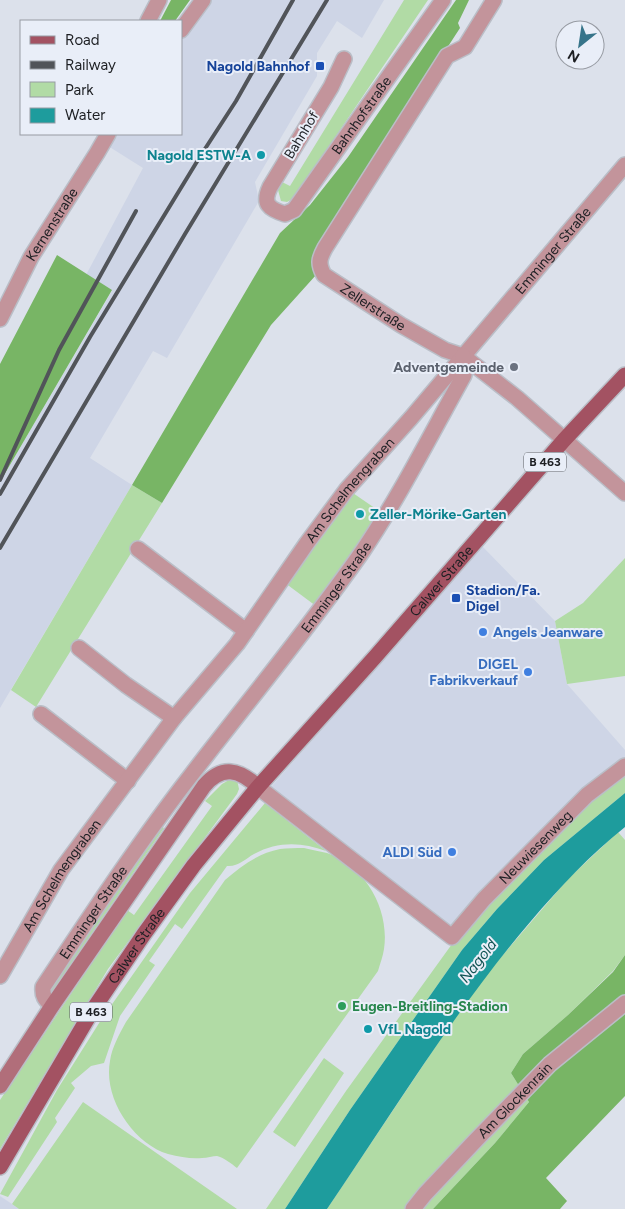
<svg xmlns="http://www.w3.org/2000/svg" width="625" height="1209" viewBox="0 0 625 1209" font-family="Figtree,sans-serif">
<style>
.built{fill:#ced5e6}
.green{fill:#b1dba5}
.forest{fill:#78b565}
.water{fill:#1e9c9d}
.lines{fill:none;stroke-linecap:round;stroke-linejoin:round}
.street-casing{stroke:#babec7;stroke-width:18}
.secondary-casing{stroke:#babec7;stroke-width:18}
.primary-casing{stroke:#babec7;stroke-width:18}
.street{stroke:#c3949b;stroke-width:15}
.secondary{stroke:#b16e7a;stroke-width:15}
.primary{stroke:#a35262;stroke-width:15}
.rail{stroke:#515459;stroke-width:4}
.transit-dot{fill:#1a4fb4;stroke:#e9eef8;stroke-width:2}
.culture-dot{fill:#0f9aa8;stroke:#e9eef8;stroke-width:2}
.worship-dot{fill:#6b7280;stroke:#e9eef8;stroke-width:2}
.shop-dot{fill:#3f7fe0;stroke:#e9eef8;stroke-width:2}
.leisure-dot{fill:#2e9e5b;stroke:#e9eef8;stroke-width:2}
.labels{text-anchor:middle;stroke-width:4;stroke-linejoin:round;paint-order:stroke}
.shield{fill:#e9eef8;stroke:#5a5d63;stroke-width:1}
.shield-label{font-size:12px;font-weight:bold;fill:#1d1f23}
.transit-label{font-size:14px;font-weight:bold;fill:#164399;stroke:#e9eef8;text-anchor:end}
.street-label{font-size:14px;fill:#1d1f23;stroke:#e9eef8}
.culture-label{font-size:14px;font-weight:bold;fill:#0d838f;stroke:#e9eef8;text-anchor:start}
.worship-label{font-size:14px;font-weight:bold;fill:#5b616d;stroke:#e9eef8;text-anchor:end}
.shop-label{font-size:14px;font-weight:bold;fill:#366cbe;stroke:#e9eef8;text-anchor:end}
.leisure-label{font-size:14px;font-weight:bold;fill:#27864d;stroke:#e9eef8;text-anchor:start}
.water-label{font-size:15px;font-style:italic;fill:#105353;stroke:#e9eef8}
</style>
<rect width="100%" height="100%" fill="#dce1eb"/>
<!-- built -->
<path class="built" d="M209,0H384L362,38L337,21L317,53V76L255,182L259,201L167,358L153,351L90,458L132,485L0,708V482L112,291L86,275L143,168L108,146L116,134H181V40Z
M482,546L555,621L567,684L625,750V773L453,943L264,795Z
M0,1196L12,1204L19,1209H0Z"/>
<!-- green -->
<path class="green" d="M404,0H428L294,198L287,202L281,201L278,190L282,182L290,186Z
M132,485L162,503L36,707L11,690Z
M347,489L385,515L320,609L281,580Z
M625,558V676L567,684L555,621L583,603Z
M625,773V793L544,860L497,909L462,950L350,1110L285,1209H266L346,1091L465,926L570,819Z
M229,780H237L239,789L237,794L108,969L0,1149V1100L127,910L134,915L212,806L205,801L222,784Z
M265,803L326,851C302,842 278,841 254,854C245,859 238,867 227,866L182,929L175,924L149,961L155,965L120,1016L104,1063L91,1066L71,1083L75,1088L55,1118L57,1122L8,1197L0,1194L57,1090L101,1020L190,893Z
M159,825L164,828L51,993L48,989Z
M618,832L625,840V955L613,971L568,1015L523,1054L511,1073L529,1102L495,1143L433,1209H327L450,1025L490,970L568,879Z
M304,848C311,850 319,851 327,853C365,866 390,909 384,949C383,956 380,964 378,971L237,1168C232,1164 223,1157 217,1156C213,1156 207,1158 202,1158C191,1159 180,1157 168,1154C133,1143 103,1098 110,1061C112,1047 119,1035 126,1022L225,880C241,866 259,853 280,849C287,848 296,848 304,848Z
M324,1058L344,1073L295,1147L273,1132Z
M83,1102L237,1209H19L12,1204Z"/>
<!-- forest -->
<path class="forest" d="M171,0H190L175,21H160Z
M456,0H469L458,23L460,28L333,224L316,275L271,325L162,503L132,485L280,233L310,205L348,157Z
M57,255L112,290L0,482V364Z
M625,955V1096L546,1178L567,1201L560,1209H433L495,1143L529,1102L511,1073L523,1054L568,1015L613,972Z"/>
<!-- water -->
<path class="water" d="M625,793V827C590,855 560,887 531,921C455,1010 393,1112 327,1209H285L350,1110L462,950L497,909L544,860Z"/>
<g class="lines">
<!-- street casing -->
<g class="street-casing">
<g id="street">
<path id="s1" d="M494,0L465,47L447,56L325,248C319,259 318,264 324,275L401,325L445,350L463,356L517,398L625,493"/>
<path d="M148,21L159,0"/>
<path d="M181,30L203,0"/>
<path id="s2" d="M344,59L331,87L270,187C262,204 269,209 285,214L294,210L443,0"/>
<path id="s3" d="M0,319L31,257L97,153L108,134"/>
<path d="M138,549L246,631"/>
<path d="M79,648L126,685L174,718"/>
<path d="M41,714L128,781"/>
<path id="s4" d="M258,787L452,937L484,899L587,795L625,766"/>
<path id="s5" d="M0,976L61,870L174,718L237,644L307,543L347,489L411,418L625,165"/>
<path id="s6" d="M52,1006C46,1000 42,997 43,987C91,915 139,842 192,774C249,700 309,628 362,552C400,496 431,434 464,375L463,356"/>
<path id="s7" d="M413,1209L425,1194L476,1140L550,1064L625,1003"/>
</g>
</g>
<!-- secondary casing -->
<g class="secondary-casing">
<path id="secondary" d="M0,1086L52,1006L204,786C222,765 239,769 258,787"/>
</g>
<!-- primary casing -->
<g class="primary-casing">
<g id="primary">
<path id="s8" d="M0,1167L92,1011L144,934L194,865L258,787L375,657L564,440L625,375"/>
</g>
</g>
<!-- street -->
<use href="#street" class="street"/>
<!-- secondary -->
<use href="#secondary" class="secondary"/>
<!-- primary -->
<use href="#primary" class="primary"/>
<!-- rail -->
<path class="rail" d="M0,480L59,350L136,211
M0,494L90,337L201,155L236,101L293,0
M0,548L185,234L327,0"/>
</g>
<!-- markers -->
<g class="transit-dot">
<rect x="315" y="61" width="10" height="10" rx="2.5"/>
<rect x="451" y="593" width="10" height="10" rx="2.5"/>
</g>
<g class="culture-dot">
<circle cx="261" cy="155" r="5"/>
<circle cx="360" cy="514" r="5"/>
<circle cx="368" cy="1029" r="5"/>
</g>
<circle class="worship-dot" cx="514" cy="367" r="5"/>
<g class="shop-dot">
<circle cx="483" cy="632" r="5"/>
<circle cx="528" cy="672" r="5"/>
<circle cx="452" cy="852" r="5"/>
</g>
<circle class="leisure-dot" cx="342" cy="1006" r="5"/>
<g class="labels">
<!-- shield labels -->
<g class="shield">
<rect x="524" y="452.5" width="42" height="19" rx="4"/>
<rect x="70" y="1002.5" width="42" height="19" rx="4"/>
</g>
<g class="shield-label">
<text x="545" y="466">B 463</text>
<text x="91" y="1016">B 463</text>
</g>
<!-- transit labels -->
<g class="transit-label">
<text x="310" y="71">Nagold Bahnhof</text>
<text x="466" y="595" text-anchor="start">Stadion/Fa.<tspan x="466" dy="16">Digel</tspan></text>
</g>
<!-- street labels -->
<g class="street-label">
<text dy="5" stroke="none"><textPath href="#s2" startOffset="312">Bahnhofstraße</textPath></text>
<text transform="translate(301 135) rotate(-59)" y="5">Bahnhof</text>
<text dy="5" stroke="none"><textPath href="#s3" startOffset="108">Kernenstraße</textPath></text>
<text dy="5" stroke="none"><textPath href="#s5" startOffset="914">Emminger Straße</textPath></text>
<text dy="5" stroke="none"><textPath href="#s1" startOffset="390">Zellerstraße</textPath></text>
<text dy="5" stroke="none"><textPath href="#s5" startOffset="600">Am Schelmengraben</textPath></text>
<text dy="5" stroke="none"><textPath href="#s8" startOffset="736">Calwer Straße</textPath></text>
<text dy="5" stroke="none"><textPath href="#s6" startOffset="518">Emminger Straße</textPath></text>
<text dy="5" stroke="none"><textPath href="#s4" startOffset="368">Neuwiesenweg</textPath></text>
<text dy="5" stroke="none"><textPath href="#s5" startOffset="118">Am Schelmengraben</textPath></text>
<text dy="5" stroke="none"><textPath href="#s6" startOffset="112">Emminger Straße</textPath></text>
<text dy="5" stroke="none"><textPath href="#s8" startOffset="260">Calwer Straße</textPath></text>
<text dy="5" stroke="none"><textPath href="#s7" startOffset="149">Am Glockenrain</textPath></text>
</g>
<!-- culture labels -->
<g class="culture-label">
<text x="251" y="160" text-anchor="end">Nagold ESTW-A</text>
<text x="370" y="519">Zeller-Mörike-Garten</text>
<text x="378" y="1034">VfL Nagold</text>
</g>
<!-- worship labels -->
<g class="worship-label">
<text x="504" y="372">Adventgemeinde</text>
</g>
<!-- shop labels -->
<g class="shop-label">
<text x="493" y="637" text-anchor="start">Angels Jeanware</text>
<text x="518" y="669">DIGEL<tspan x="518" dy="16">Fabrikverkauf</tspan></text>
<text x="442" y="857">ALDI Süd</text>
</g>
<!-- leisure labels -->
<g class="leisure-label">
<text x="352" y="1011">Eugen-Breitling-Stadion</text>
</g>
<!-- water labels -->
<g class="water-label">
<text transform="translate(478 961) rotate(-52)" y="5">Nagold</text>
</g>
</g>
<!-- legend -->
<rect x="20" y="20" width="162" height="115" fill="#e9eef8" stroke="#979ba3"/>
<rect x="30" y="36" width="25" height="8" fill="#a35262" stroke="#979ba3"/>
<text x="65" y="45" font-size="15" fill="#1d1f23">Road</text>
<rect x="30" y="61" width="25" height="8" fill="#515459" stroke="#979ba3"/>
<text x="65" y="70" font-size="15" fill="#1d1f23">Railway</text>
<rect x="30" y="82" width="25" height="15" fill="#b1dba5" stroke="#979ba3"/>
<text x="65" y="95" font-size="15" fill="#1d1f23">Park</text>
<rect x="30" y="108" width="25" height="15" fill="#1e9c9d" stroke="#979ba3"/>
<text x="65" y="120" font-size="15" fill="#1d1f23">Water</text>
<!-- north arrow -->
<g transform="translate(580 45) rotate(210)"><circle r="24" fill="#e9eef8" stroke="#979ba3"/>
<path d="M0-4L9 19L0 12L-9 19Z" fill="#36748a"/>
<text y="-8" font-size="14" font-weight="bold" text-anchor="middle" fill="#1d1f23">N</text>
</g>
</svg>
